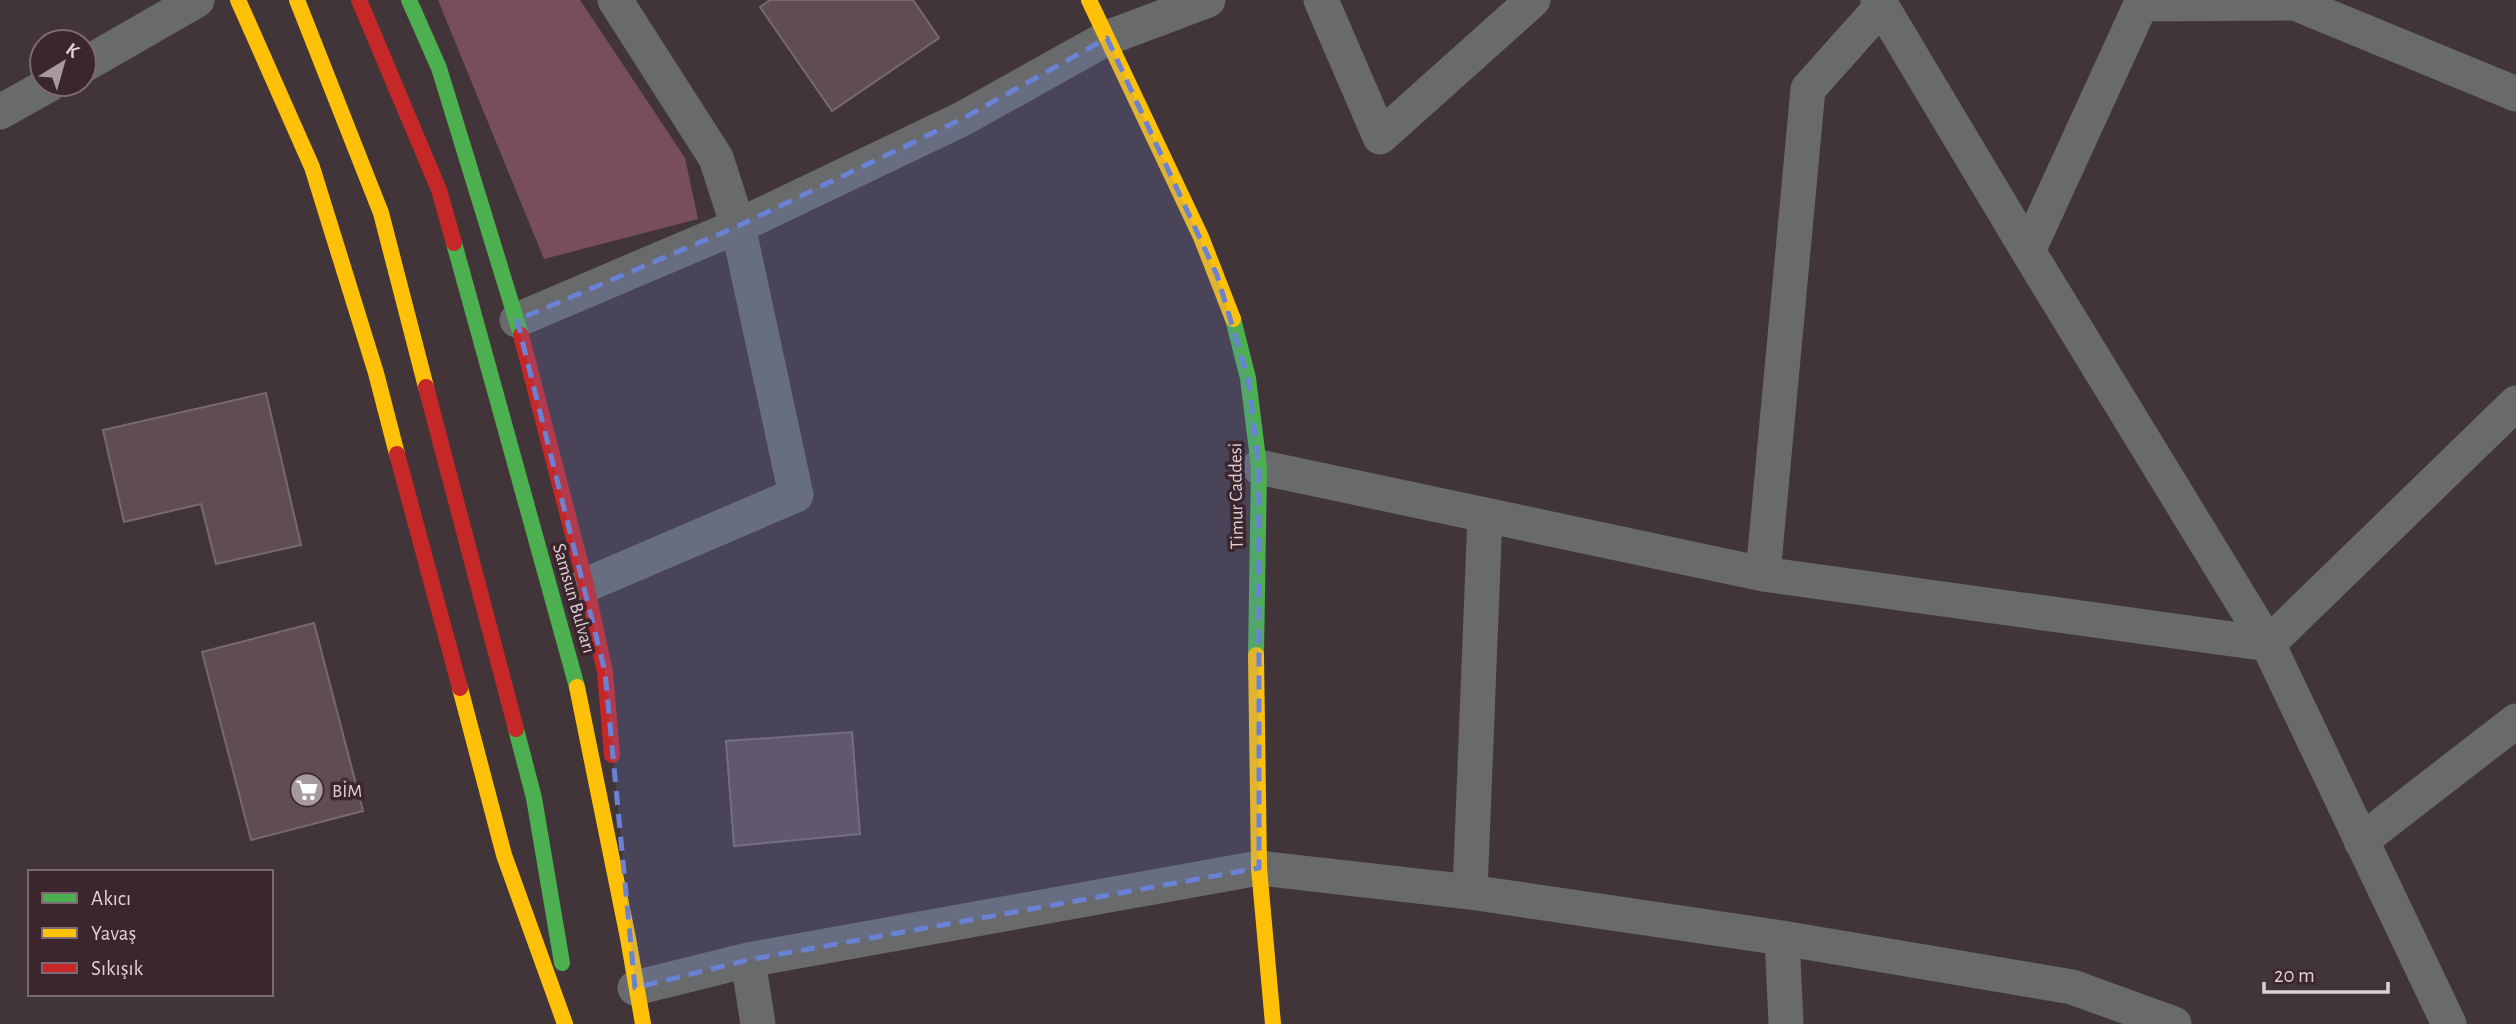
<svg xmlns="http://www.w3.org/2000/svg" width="2516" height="1024" viewBox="0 0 2516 1024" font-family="'Alegreya Sans',sans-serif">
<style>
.park{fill:#784e5c}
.building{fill:#604d54;stroke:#766a6e;stroke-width:2}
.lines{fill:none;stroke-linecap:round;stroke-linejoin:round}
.street{stroke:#686a6c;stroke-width:35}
.fast{stroke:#4caf50;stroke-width:16}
.slow{stroke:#ffc107;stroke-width:16}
.jam{stroke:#c62828;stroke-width:16}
.marked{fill:#6a82d6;fill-opacity:0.2;stroke:#6a82d6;stroke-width:5;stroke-dasharray:14 9;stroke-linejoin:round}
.labels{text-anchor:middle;stroke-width:7;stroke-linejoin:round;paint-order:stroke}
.street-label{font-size:19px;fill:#ded0d4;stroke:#3c262e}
.poi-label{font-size:19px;fill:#ded0d4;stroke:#3c262e;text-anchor:start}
</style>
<rect width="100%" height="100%" fill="#423539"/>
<!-- park -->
<path class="park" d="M438,0H580L685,158L698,219L544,259Z"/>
<!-- building -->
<path class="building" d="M770,0H913L939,38L832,111L760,7Z
M266,393L301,545L216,564L201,504L124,522L103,430Z
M314,623L363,811L251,840L202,652Z
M852,732L860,834L734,846L726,741Z"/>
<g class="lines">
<!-- street -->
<path class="street" d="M1321,0L1380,137L1533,0
M1878,0L2028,251L2268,644L2449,1024
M2141,4L2295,3L2516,94
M84,65L197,0
M0,112L50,84
M2028,251L2143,0
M517,320L738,226L962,119L1107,38L1208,0
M1259,467L1763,574L2268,644
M1763,574L1808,89L1882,6
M586,585L796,495L738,226L716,158L615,0
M2268,644L2516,403
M2361,841L2516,721
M1470,892L1485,515
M1782,938L1786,1024
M748,960L758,1024
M635,988L748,960L1259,868L1470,892L1782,938L2072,987L2174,1024"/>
<!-- fast -->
<path class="fast" d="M409,0L439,68L521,335
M454,243L577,687
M1233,319L1248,378L1259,467L1256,655
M516,729L534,798L562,963"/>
<!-- slow -->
<path class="slow" d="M238,0L312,167L376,373L397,454
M297,0L381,213L426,387
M1089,0L1201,237L1233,319
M1256,655L1259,868L1273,1024
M577,687L628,938L643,1024
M460,688L504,855L565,1024"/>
<!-- jam -->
<path class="jam" d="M359,0L439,190L454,243
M521,335L586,585L605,672L612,755
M426,387L516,729
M397,454L460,688"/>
</g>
<!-- marked area -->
<path class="marked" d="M1107,38L1217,275L1248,378L1259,467V868L748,960L635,988L605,672L517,320L738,226L962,119Z"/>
<!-- icons -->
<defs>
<g id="supermarket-disc" transform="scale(1.75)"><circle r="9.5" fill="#a79a9e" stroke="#3c262e"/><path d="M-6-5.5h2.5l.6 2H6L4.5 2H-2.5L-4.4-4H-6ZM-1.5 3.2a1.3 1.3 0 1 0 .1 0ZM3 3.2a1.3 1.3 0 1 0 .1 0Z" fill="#fff"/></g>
</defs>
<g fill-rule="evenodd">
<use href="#supermarket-disc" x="307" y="790"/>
</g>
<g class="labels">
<!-- street labels -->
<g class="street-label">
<text transform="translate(1235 496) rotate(-91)" y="7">Timur Caddesi</text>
<text transform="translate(575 598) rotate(74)" y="7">Samsun Bulvarı</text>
</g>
<!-- poi labels -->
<g class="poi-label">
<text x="332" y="797">BİM</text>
</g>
</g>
<!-- legend -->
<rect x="28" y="870" width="245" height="126" fill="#3c262e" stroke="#7d6a70" stroke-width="2"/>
<rect x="42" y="893" width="35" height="10" fill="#4caf50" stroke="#7d6a70" stroke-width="2"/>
<text x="91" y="905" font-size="21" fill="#ded0d4">Akıcı</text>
<rect x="42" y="928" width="35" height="10" fill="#ffc107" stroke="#7d6a70" stroke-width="2"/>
<text x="91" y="940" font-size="21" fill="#ded0d4">Yavaş</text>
<rect x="42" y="963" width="35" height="10" fill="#c62828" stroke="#7d6a70" stroke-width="2"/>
<text x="91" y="975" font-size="21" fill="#ded0d4">Sıkışık</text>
<!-- north arrow -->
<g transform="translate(63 63) rotate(37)"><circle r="33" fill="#3c262e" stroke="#7d6a70" stroke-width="2"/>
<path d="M0-5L12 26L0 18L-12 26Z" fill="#a79a9e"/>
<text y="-10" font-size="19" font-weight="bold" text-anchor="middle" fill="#ded0d4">K</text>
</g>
<!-- scale -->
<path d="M2264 982v10h124v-10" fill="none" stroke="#ded0d4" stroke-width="3.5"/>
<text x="2274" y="982" font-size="21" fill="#ded0d4" stroke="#3c262e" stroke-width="5" paint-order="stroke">20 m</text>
</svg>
